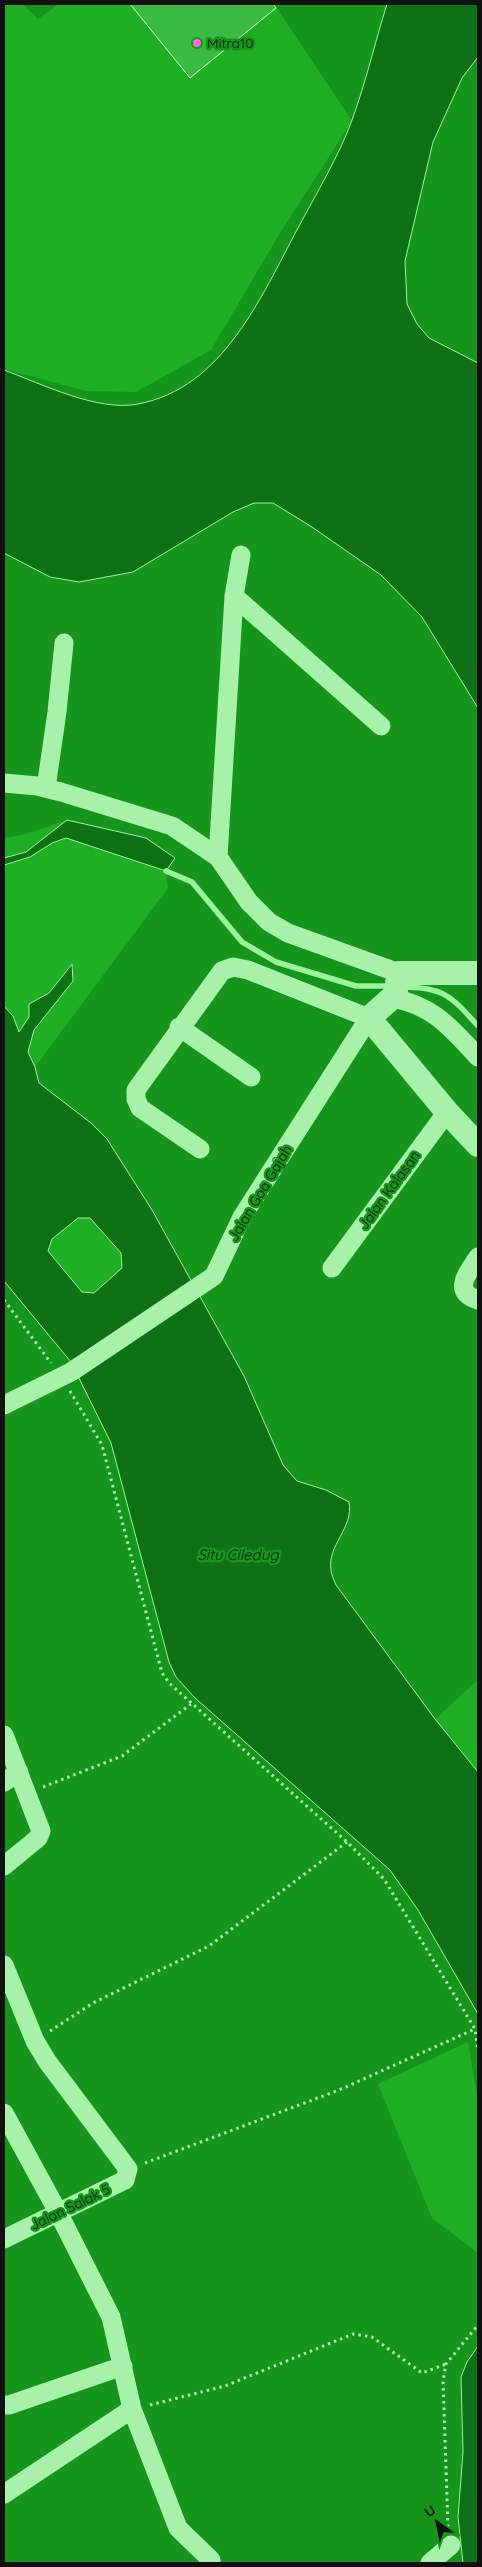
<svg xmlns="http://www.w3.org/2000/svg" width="482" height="2567" viewBox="0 0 482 2567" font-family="Quicksand,sans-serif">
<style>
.green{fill:#1eaf24}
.water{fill:#0e7215;stroke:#99f49c;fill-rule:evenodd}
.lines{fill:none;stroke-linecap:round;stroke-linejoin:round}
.stream{stroke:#99f49c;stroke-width:5.5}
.building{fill:#3bbc40;stroke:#cefcd0}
.path{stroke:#a7f1aa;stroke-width:3;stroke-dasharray:2.5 4;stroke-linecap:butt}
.minor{stroke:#a7f1aa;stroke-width:19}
.tertiary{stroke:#a7f1aa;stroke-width:24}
.poi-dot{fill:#ff67e0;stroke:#16951d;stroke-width:2}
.labels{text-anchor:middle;stroke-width:5;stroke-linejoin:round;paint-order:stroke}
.poi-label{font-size:14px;fill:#111;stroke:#16951d;text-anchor:start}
.street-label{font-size:14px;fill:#111;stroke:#16951d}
.water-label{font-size:15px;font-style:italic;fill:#111;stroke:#16951d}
</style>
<rect width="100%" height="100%" fill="#16951d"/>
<!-- green -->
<path class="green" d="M4,4H22L38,19L59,4H274L352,121L280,233L211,350L136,392L86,391L4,369Z
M67,820L26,852L4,858V838L26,834Z
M66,838L166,871L168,888L35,1067L28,1052L34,1030L73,981L72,965L49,993L29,1004V1017L19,1033L13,1016L4,1006V865L30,857L52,843Z
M78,1218H90L121,1253L122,1268L94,1293L82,1292L48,1252L52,1239Z
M478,1680V1772L435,1719Z
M468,2042L478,2102V2253L432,2218L378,2084Z"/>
<!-- water -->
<path class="water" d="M387,4H478V57L462,78L433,142L405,261L407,304L417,324L429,338L478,363V708L422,617L381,575L312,527L273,503H254L233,512L133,572L79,582L50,577L4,553V370C42,384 98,412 138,404C223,388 261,297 298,228C315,196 340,154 352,120C366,82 375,42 387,4Z
M67,820L146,838L175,858L166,871L66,838L52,843L30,857L4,865V858L26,852Z
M72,964L73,981L34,1030L28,1052L35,1067L39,1083L91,1123L107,1139L152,1210L244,1376L283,1465L297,1481L326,1490L349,1502C354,1528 327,1545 331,1570C331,1574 334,1580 336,1585L435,1719L478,1772V2014L418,1910L390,1870L194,1697L176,1677L169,1662L111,1443L71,1362L4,1281V1006L13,1016L19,1032L29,1017V1004L49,993ZM78,1218H90L121,1253L122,1268L94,1293L82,1292L48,1251L52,1239Z
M478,2346V2563H463L458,2517L463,2452L461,2377L467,2362Z"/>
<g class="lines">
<!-- stream -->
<path class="stream" d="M166,871L192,882L242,942L276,962L356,986H391
M402,987C444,987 451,996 478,1026"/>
</g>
<!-- building -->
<path class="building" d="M130,4H273L276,8L190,78Z"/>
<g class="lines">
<!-- path -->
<path class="path" d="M4,1300L51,1363
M70,1391L102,1445L162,1673L169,1683L347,1842L384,1879L475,2029L478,2051
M43,1787L122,1756L191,1704
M50,2031L93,2003L209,1946L347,1842
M145,2163L339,2090L475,2029
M150,2405L225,2386L353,2334L372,2337L422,2373L446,2364
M448,2527L443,2381L446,2364L478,2325"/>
<!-- minor -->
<path class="minor" d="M234,596L381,726
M4,783L37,786L61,792L172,826L218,857L249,902L269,922L288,933L399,973
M46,788L57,712L64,643
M218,857L234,596L241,555
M391,998C433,1005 450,1027 478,1057
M179,1027L251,1077
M478,1257C468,1273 451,1291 478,1300
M332,1268L447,1112
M4,1405L71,1372L214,1276L242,1217L369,1018L248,970L233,967L222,971L136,1090V1099L140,1108L200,1149
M4,1735L41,1831L38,1838L4,1866
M4,1782L19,1772
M4,1965L35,2041L47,2061L128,2169L125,2180L4,2239
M4,2113L58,2212L111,2317L132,2409L178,2528L211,2560V2563
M4,2405H9L123,2366
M4,2494L132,2409
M430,2563L451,2545"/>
<!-- tertiary -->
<path class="tertiary" d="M478,973H399L395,995L369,1018L447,1112L478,1145"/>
</g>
<!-- markers -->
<circle class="poi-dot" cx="197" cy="43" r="5"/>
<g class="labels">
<!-- poi labels -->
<g class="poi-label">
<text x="207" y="48">Mitra10</text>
</g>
<!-- street labels -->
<g class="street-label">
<text transform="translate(389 1190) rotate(-54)" y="5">Jalan Kalasan</text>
<text transform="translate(260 1193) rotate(-59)" y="5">Jalan Goa Gajah</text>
<text transform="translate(70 2207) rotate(-26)" y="5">Jalan Salak 5</text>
</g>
<!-- water labels -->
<g class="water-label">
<text x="238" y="1560">Situ Ciledug</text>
</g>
</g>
<!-- border -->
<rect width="482" height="2567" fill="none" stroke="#111111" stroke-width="10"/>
<!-- north arrow -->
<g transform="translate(437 2522) rotate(327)" stroke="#16951d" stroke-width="4" paint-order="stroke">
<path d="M0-4L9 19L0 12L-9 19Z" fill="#111111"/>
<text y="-8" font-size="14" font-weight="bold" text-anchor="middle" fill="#111111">U</text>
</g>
</svg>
